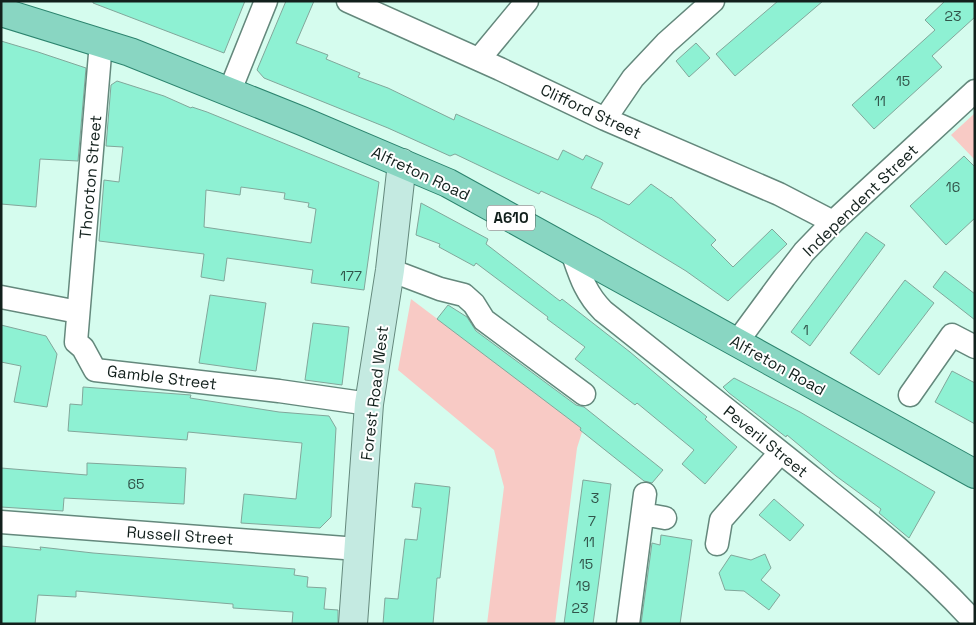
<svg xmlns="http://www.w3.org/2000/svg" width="976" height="625" viewBox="0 0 976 625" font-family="'Space Grotesk',sans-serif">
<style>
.green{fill:#f8cac5}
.building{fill:#8ef1d3;stroke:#82a79b;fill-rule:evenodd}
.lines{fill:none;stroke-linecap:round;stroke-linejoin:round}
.street-casing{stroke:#64887c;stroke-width:25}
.secondary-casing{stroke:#64887c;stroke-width:30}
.primary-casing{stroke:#2c846e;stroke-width:30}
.street{stroke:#fff;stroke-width:22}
.secondary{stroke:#c4eae1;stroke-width:28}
.primary{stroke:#89d6c2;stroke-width:28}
.labels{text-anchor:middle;stroke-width:4;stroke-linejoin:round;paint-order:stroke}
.number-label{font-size:14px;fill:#31544a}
.shield{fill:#fff;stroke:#596360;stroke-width:1}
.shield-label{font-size:15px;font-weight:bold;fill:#12201c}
.street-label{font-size:16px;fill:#12201c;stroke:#fff}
</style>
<rect width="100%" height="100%" fill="#d5fcee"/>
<!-- green -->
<path class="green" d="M975,113V160L951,135Z
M411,299L583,429L577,448L555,624H487L504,487L494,450L398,370Z"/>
<!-- building -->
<path class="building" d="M93,1H245L224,53L93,3Z
M286,1H314L296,43L328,55L326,59L360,73L358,77L388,88L454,120L456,114L558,160L563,150L583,160L586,155L603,163L591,188L629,205L651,184L671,198V197L716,240L711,245L733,267L772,229L787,244L728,301L686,271L599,218L541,191L539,194L455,154L450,156L388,128L264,78L257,70Z
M778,1H823L735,76L716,54Z
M945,1H975V17L932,56L942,67L874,129L852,105L935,30L925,20Z
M1,41L38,52L86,68L78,161L40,159L36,207L1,204Z
M696,43L710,58L689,77L676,61Z
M117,81L164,96L191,108L192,107L207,112L379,182L364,290L311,283L313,270L227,258L224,281L201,277L204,254L99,241L104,180L119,182L123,147L106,146L111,85ZM241,187L285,193L284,199L309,203L308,207L316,209L311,243L204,227L206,190L240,195Z
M964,156L975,167V218L946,245L910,206Z
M421,203L488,239L486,244L560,301L562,299L630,352L707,417L705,419L737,447L705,484L682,464L694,450L637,403L635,405L575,359L585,347L547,319L548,317L476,263L474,266L439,247L440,244L416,235Z
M866,232L885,245L810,346L791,332Z
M945,271L975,294V320L933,287Z
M905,280L934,303L879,375L850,353Z
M210,295L266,303L256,371L199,363Z
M448,305L467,317L476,331L576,405L584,407L663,470L652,483L644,481L580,430L581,428L437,319Z
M313,323L349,327L342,385L305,380Z
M1,325L46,336L57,354L47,407L14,402L21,366L1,362Z
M952,371L975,383V424L935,402Z
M734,378L800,412L935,492L909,538L879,513L881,509L836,476L787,435L786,437L729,393L723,387Z
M83,387L191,395L190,398L279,412L329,416L336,428L331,517L320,528L241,523L244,494L296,499L302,443L188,432L187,440L68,431L70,404L82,405Z
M87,463L186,468L184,504L64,498L63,511L1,507V468L87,475Z
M583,480L611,484L600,572L593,624H564Z
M415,483L450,487L440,578H437L433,624H383L385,598L398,599L405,539L417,540L421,508L412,507Z
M774,499L804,525L790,541L759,515Z
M661,535L692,540L680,624H641L652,543L660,545Z
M1,546L41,550L40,547L93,553L295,569L294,575L308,577L307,587L326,588L324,609L338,610V624H292L293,612L233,608V604L76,591V597L38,595L35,624H1Z
M765,554L771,568L761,580L780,595L769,610L744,591L725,590L719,573L731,555L751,560Z"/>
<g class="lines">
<!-- street casing -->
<g class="street-casing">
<path id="street" d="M348,1L500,69L605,119L779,194L833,222
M101,42L76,342L83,348L95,370L279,391L369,404
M479,59L527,1
M229,93L266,1
M605,119L633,78L666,43L713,1
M572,252C580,275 585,293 603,311C668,363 733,415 799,467C860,516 923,565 975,623
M390,270L440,289L464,295L474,304L484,320L584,394
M1,297L78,312
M737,342L784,278L804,252L833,222L975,91
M910,395L952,335L975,347
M643,514L665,518
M1,522L358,549
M717,544L721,520L780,453
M628,624L645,494"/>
</g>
<!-- secondary casing -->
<g class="secondary-casing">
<path id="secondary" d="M353,624L369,404L390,270L402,163"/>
</g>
<!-- primary casing -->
<g class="primary-casing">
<path id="primary" d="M1,12L130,52L302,121L448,183L975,474"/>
</g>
<!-- street -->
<use href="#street" class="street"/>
<!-- secondary -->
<use href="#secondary" class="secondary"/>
<!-- primary -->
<use href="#primary" class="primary"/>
</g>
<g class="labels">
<!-- number labels -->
<g class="number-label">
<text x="953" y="21">23</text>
<text x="903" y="86">15</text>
<text x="880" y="106">11</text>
<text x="953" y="192">16</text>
<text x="351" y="281">177</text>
<text x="806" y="335">1</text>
<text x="136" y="489">65</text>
<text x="595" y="503">3</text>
<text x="592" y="526">7</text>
<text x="589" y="547">11</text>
<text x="586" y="569">15</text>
<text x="583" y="591">19</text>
<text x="580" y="613">23</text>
</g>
<!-- shield labels -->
<rect class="shield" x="487" y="205.5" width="48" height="25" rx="4"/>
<g class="shield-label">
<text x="511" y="223">A610</text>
</g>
<!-- street labels -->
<g class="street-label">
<text transform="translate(591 111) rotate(25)" y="6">Clifford Street</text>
<text transform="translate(421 173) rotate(25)" y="6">Alfreton Road</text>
<text transform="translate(90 177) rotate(-85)" y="6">Thoroton Street</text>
<text transform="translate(860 200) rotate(-44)" y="6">Independent Street</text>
<text transform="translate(778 365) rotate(29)" y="6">Alfreton Road</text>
<text transform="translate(162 377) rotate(7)" y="6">Gamble Street</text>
<text transform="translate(374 393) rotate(-83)" y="6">Forest Road West</text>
<text transform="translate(766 441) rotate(39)" y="6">Peveril Street</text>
<text transform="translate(180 535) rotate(4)" y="6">Russell Street</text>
</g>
</g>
<!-- border -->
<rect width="976" height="625" fill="none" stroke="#12201c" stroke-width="5"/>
</svg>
